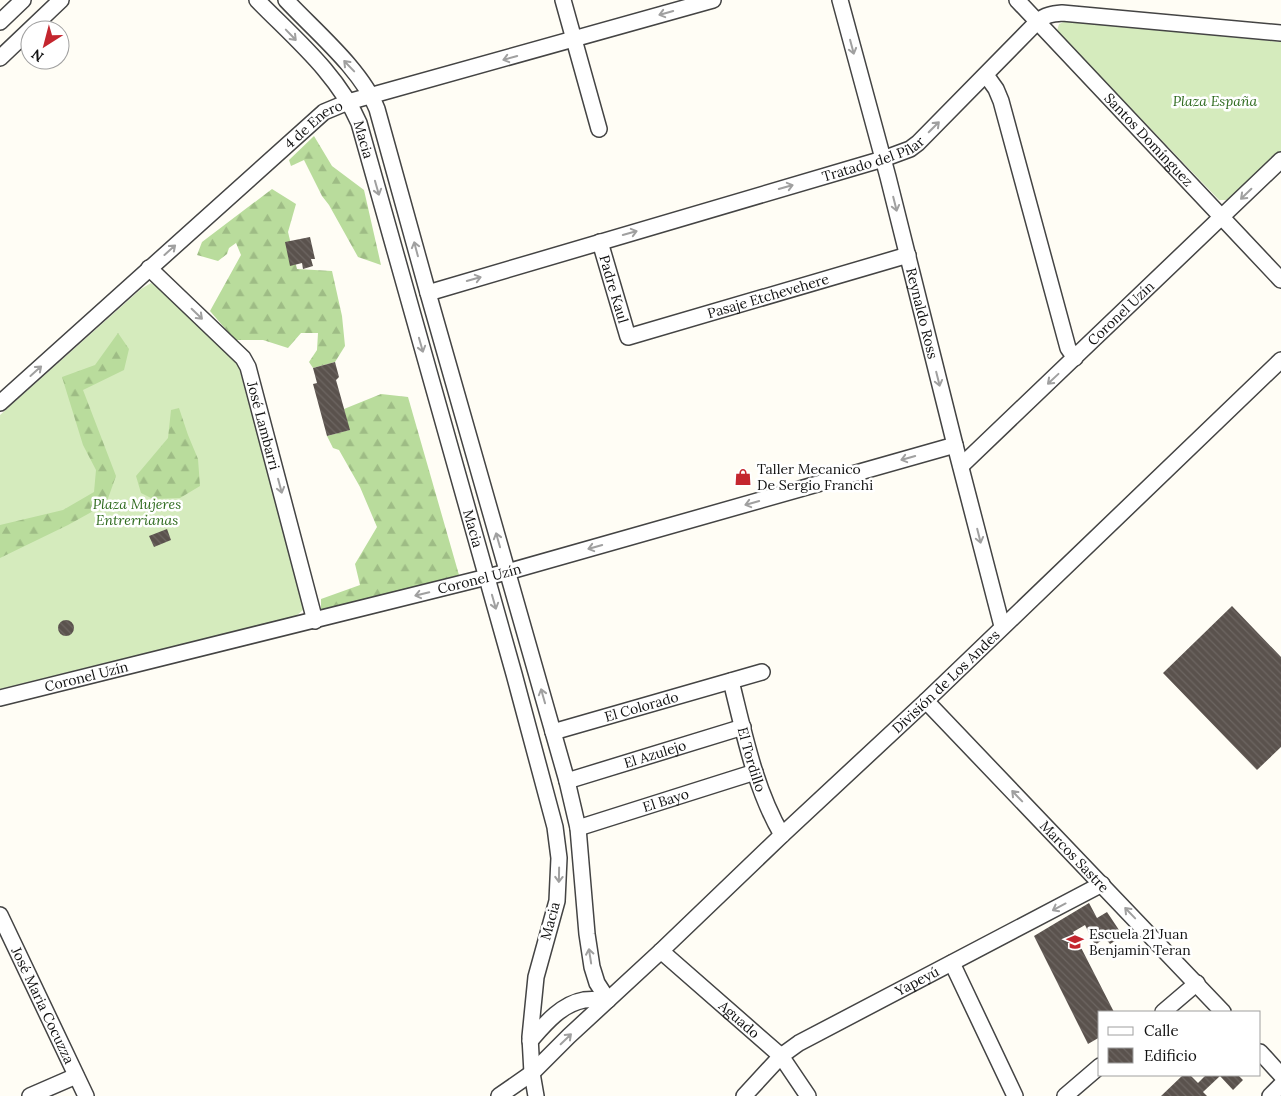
<svg xmlns="http://www.w3.org/2000/svg" width="1281" height="1096" viewBox="0 0 1281 1096" font-family="Lora,serif">
<style>
.grass{fill:#d5ebbd}
.forest{fill:url(#forest-firs)}
.building{fill:url(#building-back-hatch)}
.lines{fill:none;stroke-linecap:round;stroke-linejoin:round}
.minor-casing{stroke:#444;stroke-width:18}
.minor{stroke:#fff;stroke-width:15}
.oneway{stroke:#a0a0a0}
.labels{text-anchor:middle;stroke-width:5;stroke-linejoin:round;paint-order:stroke}
.park-label{font-size:14px;font-style:italic;fill:#2f6b1f;stroke:#fff}
.street-label{font-size:14px;fill:#111;stroke:#fff}
.poi-label{font-size:14px;fill:#111;stroke:#fff;text-anchor:start}
</style>
<defs>
<pattern id="forest-firs" width="22" height="20" patternUnits="userSpaceOnUse" patternTransform="scale(1.25)"><rect width="22" height="20" fill="#b9dc9c"/><path d="M5 1l3.5 6h-7zM16 11l3.5 6h-7z" fill="#9ebc85"/></pattern>
<pattern id="building-back-hatch" width="6" height="6" patternUnits="userSpaceOnUse" patternTransform="scale(1.25)"><rect width="6" height="6" fill="#5a524d"/><path d="M-1 5l2 2M0 0l6 6M5-1l2 2" fill="none" stroke="#6d6662"/></pattern>
</defs>
<rect width="100%" height="100%" fill="#fffdf5"/>
<!-- grass -->
<path class="grass" d="M1066,21L1281,42V151L1228,200H1219L1057,31L1059,24Z
M151,283L162,289L238,364L304,601L303,610L296,616L0,689V415L141,289Z"/>
<!-- forest -->
<path class="forest" d="M314,136L332,166L364,190L381,265L358,257L329,205L322,196L304,160L291,166L289,160Z
M272,189L296,204L288,232L297,269L332,271L342,316L345,346L335,362L313,368L309,362L317,350L318,333H301L288,348L263,340H235L210,311L241,255L236,243L229,248L227,254L218,261L197,255L202,242Z
M118,333L129,349L124,370L83,390L116,476L106,504L68,525L0,558V525L63,510L94,492L96,470L83,445L62,377L95,365Z
M381,394L408,397L459,575L321,613V599L360,585L355,564L377,527L360,487L339,450L333,448L327,436L349,430L344,409Z
M179,408L188,435L198,459L200,486L180,498L153,499L141,493L136,476L168,438L171,410Z"/>
<!-- building -->
<path class="building" d="M310,237L315,259H311L313,266L303,269L302,263L290,266L285,242Z
M335,362L339,377L336,380L350,430L327,436L313,384L317,383L313,368Z
M167,529L171,540L154,547L149,536Z
M1232,606L1281,657V747L1257,770L1163,673Z
M58 628a8 8 0 1 1 16 0a8 8 0 1 1-16 0Z
M1089,903L1097,918L1107,912L1123,936L1110,944L1105,938L1095,945L1085,925L1073,932L1114,1012H1100V1037L1088,1044L1034,936Z
M1183,1075H1190L1198,1083L1206,1075H1238L1243,1080L1233,1090L1220,1076L1203,1092L1207,1096H1161Z"/>
<g class="lines">
<!-- minor casing -->
<g class="minor-casing">
<g id="minor">
<path id="s1" d="M257,0C293,37 338,74 359,123L514,674L555,827L559,858L557,901L536,977L530,1037L532,1073L536,1096"/>
<path d="M286,0C315,31 362,70 377,109L428,293L567,781L578,828L587,934L592,967L597,983L608,1000"/>
<path d="M563,0L599,129"/>
<path id="s2" d="M840,0L888,177L955,445L1002,626"/>
<path id="s3" d="M1017,0L1281,280"/>
<path d="M0,22L23,0"/>
<path d="M0,58L61,0"/>
<path d="M986,75L996,89L1001,101L1068,348L1075,358"/>
<path id="s4" d="M600,242L628,337L908,255"/>
<path id="s5" d="M149,268L243,358L248,367L315,621"/>
<path id="s6" d="M428,293L883,159L910,149L918,143L1038,21C1045,15 1052,14 1062,13L1281,33"/>
<path id="s7" d="M0,403L324,112L348,102L713,0"/>
<path id="s8" d="M961,466L1281,160"/>
<path id="s9" d="M731,681C744,733 755,789 782,835"/>
<path id="s10" d="M0,698L507,572L955,445"/>
<path id="s11" d="M926,701L1223,1012"/>
<path id="s12" d="M553,732L762,672"/>
<path id="s13" d="M567,781L743,727"/>
<path id="s14" d="M578,828L755,772"/>
<path id="s15" d="M0,915L86,1096"/>
<path id="s16" d="M661,951L781,1056L808,1096"/>
<path d="M952,963L1015,1096"/>
<path d="M1163,1012L1197,983"/>
<path d="M530,1041C544,1025 561,1004 584,1000C591,999 600,1000 608,1000"/>
<path d="M1260,1052L1281,1075"/>
<path d="M30,1096L76,1076"/>
<path id="s17" d="M499,1096L532,1073L569,1036L661,951L782,835L926,701L1281,360"/>
<path id="s18" d="M744,1096L781,1056L799,1043L1102,884"/>
<path d="M1065,1096L1100,1066"/>
<path d="M1270,1096L1281,1085"/>
</g>
</g>
<!-- minor -->
<use href="#minor" class="minor"/>
</g>
<!-- one-way arrows -->
<defs><path id="oneway-shaft" d="M-6 0H5M1.5-3L5.5 0L1.5 3" fill="none" stroke-width="1.6" stroke-linecap="round" stroke-linejoin="round" transform="scale(1.25)"/></defs>
<g class="oneway">
<use href="#oneway-shaft" transform="translate(666 13) rotate(164)"/>
<use href="#oneway-shaft" transform="translate(291 35) rotate(46)"/>
<use href="#oneway-shaft" transform="translate(852 47) rotate(75)"/>
<use href="#oneway-shaft" transform="translate(510 58) rotate(164)"/>
<use href="#oneway-shaft" transform="translate(349 66) rotate(-134)"/>
<use href="#oneway-shaft" transform="translate(934 127) rotate(-45)"/>
<use href="#oneway-shaft" transform="translate(786 187) rotate(-16)"/>
<use href="#oneway-shaft" transform="translate(377 188) rotate(74)"/>
<use href="#oneway-shaft" transform="translate(1246 194) rotate(136)"/>
<use href="#oneway-shaft" transform="translate(895 204) rotate(76)"/>
<use href="#oneway-shaft" transform="translate(630 233) rotate(-16)"/>
<use href="#oneway-shaft" transform="translate(416 249) rotate(-105)"/>
<use href="#oneway-shaft" transform="translate(170 250) rotate(-42)"/>
<use href="#oneway-shaft" transform="translate(474 279) rotate(-16)"/>
<use href="#oneway-shaft" transform="translate(197 314) rotate(44)"/>
<use href="#oneway-shaft" transform="translate(421 345) rotate(74)"/>
<use href="#oneway-shaft" transform="translate(36 371) rotate(-42)"/>
<use href="#oneway-shaft" transform="translate(938 379) rotate(76)"/>
<use href="#oneway-shaft" transform="translate(1053 379) rotate(137)"/>
<use href="#oneway-shaft" transform="translate(908 458) rotate(164)"/>
<use href="#oneway-shaft" transform="translate(280 486) rotate(75)"/>
<use href="#oneway-shaft" transform="translate(752 503) rotate(164)"/>
<use href="#oneway-shaft" transform="translate(979 536) rotate(76)"/>
<use href="#oneway-shaft" transform="translate(498 540) rotate(-106)"/>
<use href="#oneway-shaft" transform="translate(595 547) rotate(164)"/>
<use href="#oneway-shaft" transform="translate(422 594) rotate(166)"/>
<use href="#oneway-shaft" transform="translate(494 602) rotate(74)"/>
<use href="#oneway-shaft" transform="translate(543 696) rotate(-106)"/>
<use href="#oneway-shaft" transform="translate(1017 796) rotate(-134)"/>
<use href="#oneway-shaft" transform="translate(559 875) rotate(91)"/>
<use href="#oneway-shaft" transform="translate(1059 907) rotate(152)"/>
<use href="#oneway-shaft" transform="translate(1130 913) rotate(-134)"/>
<use href="#oneway-shaft" transform="translate(590 956) rotate(-99)"/>
<use href="#oneway-shaft" transform="translate(566 1039) rotate(-44)"/>
</g>
<!-- icons -->
<defs>
<g id="shop-bare" transform="scale(1.35)"><path d="M-5-2.5h2.3a2.7 3.5 0 0 1 5.4 0H5L5.5 6h-11ZM-1.5-2.5h3a1.5 2.3 0 0 0-3 0Z" fill="#c4262e" stroke="#fff" stroke-width="2.5" paint-order="stroke"/></g>
<g id="school-bare" transform="scale(1.35)"><path d="M0-5L7-2L0 1L-7-2ZM-4 1L0 2.5L4 1V4Q0 6-4 4Z" fill="#c4262e" stroke="#fff" stroke-width="2.5" paint-order="stroke"/></g>
</defs>
<g fill-rule="evenodd">
<use href="#shop-bare" x="743" y="477"/>
<use href="#school-bare" x="1075" y="942"/>
</g>
<g class="labels">
<!-- park labels -->
<g class="park-label">
<text x="1215" y="106">Plaza España</text>
<text x="137" y="509">Plaza Mujeres<tspan x="137" dy="16">Entrerrianas</tspan></text>
</g>
<!-- street labels -->
<g class="street-label">
<text dy="5" stroke="none"><textPath href="#s7" startOffset="420">4 de Enero</textPath></text>
<text dy="5" stroke="none"><textPath href="#s1" startOffset="178">Macia</textPath></text>
<text dy="5" stroke="none"><textPath href="#s3" startOffset="192">Santos Domínguez</textPath></text>
<text dy="5" stroke="none"><textPath href="#s6" startOffset="465">Tratado del Pilar</textPath></text>
<text dy="5" stroke="none"><textPath href="#s4" startOffset="49">Padre Kaul</textPath></text>
<text dy="5" stroke="none"><textPath href="#s4" startOffset="245">Pasaje Etchevehere</textPath></text>
<text dy="5" stroke="none"><textPath href="#s2" startOffset="324">Reynaldo Ross</textPath></text>
<text dy="5" stroke="none"><textPath href="#s8" startOffset="221">Coronel Uzín</textPath></text>
<text dy="5" stroke="none"><textPath href="#s5" startOffset="201">José Lambarri</textPath></text>
<text dy="5" stroke="none"><textPath href="#s1" startOffset="582">Macia</textPath></text>
<text dy="5" stroke="none"><textPath href="#s10" startOffset="494">Coronel Uzín</textPath></text>
<text dy="5" stroke="none"><textPath href="#s10" startOffset="89">Coronel Uzín</textPath></text>
<text dy="5" stroke="none"><textPath href="#s17" startOffset="610">División de Los Andes</textPath></text>
<text dy="5" stroke="none"><textPath href="#s12" startOffset="92">El Colorado</textPath></text>
<text dy="5" stroke="none"><textPath href="#s13" startOffset="92">El Azulejo</textPath></text>
<text dy="5" stroke="none"><textPath href="#s9" startOffset="81">El Tordillo</textPath></text>
<text dy="5" stroke="none"><textPath href="#s14" startOffset="92">El Bayo</textPath></text>
<text dy="5" stroke="none"><textPath href="#s11" startOffset="215">Marcos Sastre</textPath></text>
<text transform="translate(550 921) rotate(-75)" y="5">Macia</text>
<text dy="5" stroke="none"><textPath href="#s18" startOffset="210">Yapeyú</textPath></text>
<text dy="5" stroke="none"><textPath href="#s15" startOffset="100">José Maria Cocuzza</textPath></text>
<text dy="5" stroke="none"><textPath href="#s16" startOffset="104">Aguado</textPath></text>
</g>
<!-- poi labels -->
<g class="poi-label">
<text x="757" y="474">Taller Mecanico<tspan x="757" dy="16">De Sergio Franchi</tspan></text>
<text x="1089" y="939">Escuela 21 Juan<tspan x="1089" dy="16">Benjamin Teran</tspan></text>
</g>
</g>
<!-- legend -->
<rect x="1098" y="1011" width="162" height="65" fill="#ffffff" stroke="#a0a0a0"/>
<rect x="1108" y="1027" width="25" height="8" fill="#ffffff" stroke="#a0a0a0"/>
<text x="1144" y="1036" font-size="15" fill="#111111">Calle</text>
<rect x="1108" y="1048" width="25" height="15" fill="url(#building-back-hatch)" stroke="#a0a0a0"/>
<text x="1144" y="1061" font-size="15" fill="#111111">Edificio</text>
<!-- north arrow -->
<g transform="translate(45 45) rotate(216)"><circle r="24" fill="#ffffff" stroke="#a0a0a0"/>
<path d="M0-4L9 19L0 12L-9 19Z" fill="#c4262e"/>
<text y="-8" font-size="14" font-weight="bold" text-anchor="middle" fill="#111111">N</text>
</g>
</svg>
